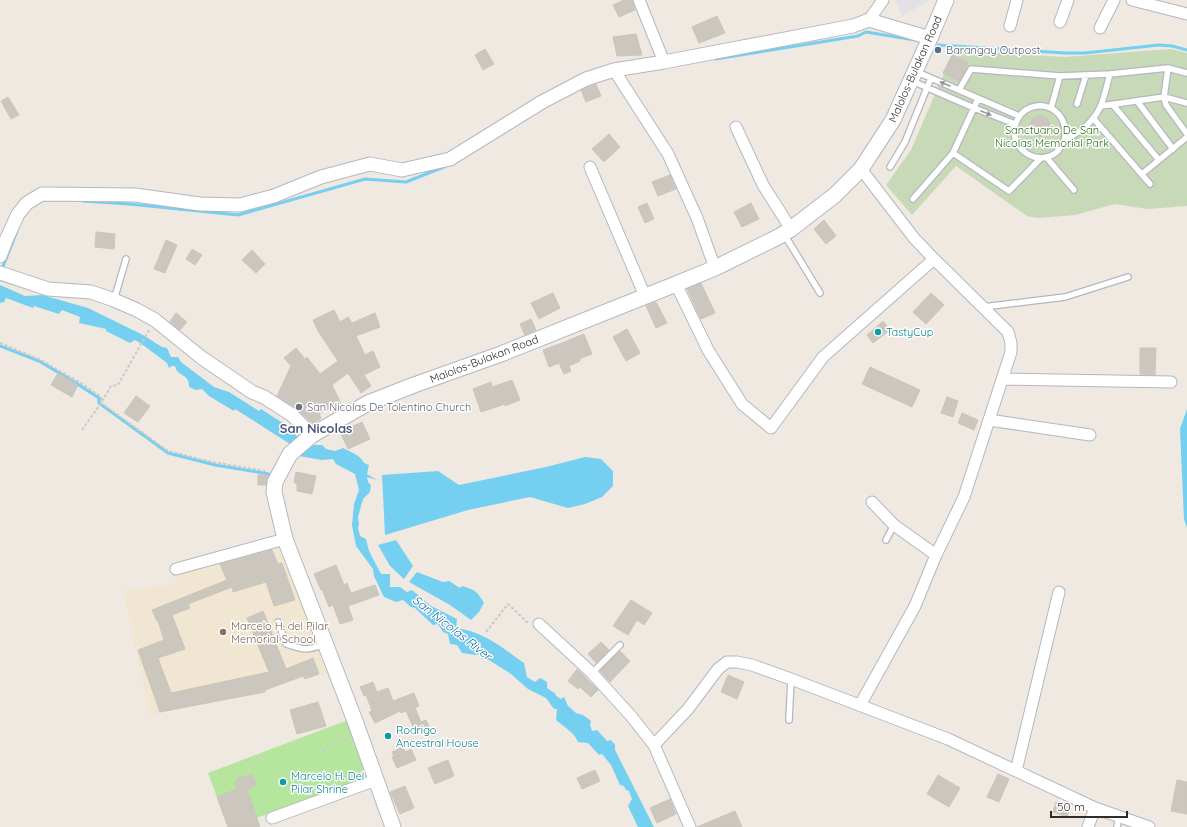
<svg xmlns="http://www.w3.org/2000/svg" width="1187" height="827" viewBox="0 0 1187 827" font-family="Quicksand,sans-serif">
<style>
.industrial{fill:#e3e1e8}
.education{fill:#f0e6d1}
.green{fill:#b6e59e}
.cemetery{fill:#c8d9b8}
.water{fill:#75cff0}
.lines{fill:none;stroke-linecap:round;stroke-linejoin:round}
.stream{stroke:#75cff0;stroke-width:3}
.building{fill:#cbc7bf;stroke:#cbc5ba}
.service-casing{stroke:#b4b7c1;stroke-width:8}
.minor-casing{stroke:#b4b7c1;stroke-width:13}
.tertiary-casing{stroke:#b4b7c1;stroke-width:15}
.secondary-casing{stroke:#b4b7c1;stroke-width:17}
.path{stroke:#c9c9c9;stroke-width:2;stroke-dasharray:3 2;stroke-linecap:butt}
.service{stroke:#fff;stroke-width:5.5}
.minor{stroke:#fff;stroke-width:11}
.tertiary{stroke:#fff;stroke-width:13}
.secondary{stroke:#fff;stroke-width:15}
.oneway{fill:#969696}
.service-dot{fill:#5c6f8a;stroke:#fff;stroke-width:1.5}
.culture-dot{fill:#0f9aa8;stroke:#fff;stroke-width:1.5}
.worship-dot{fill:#6b7280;stroke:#fff;stroke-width:1.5}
.education-dot{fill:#8d6e63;stroke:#fff;stroke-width:1.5}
.labels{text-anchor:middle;stroke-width:3;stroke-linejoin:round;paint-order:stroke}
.service-label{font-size:11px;fill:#4e5e75;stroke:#fff;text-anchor:start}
.street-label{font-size:11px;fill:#2e2e2e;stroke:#fff}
.park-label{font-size:11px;fill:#2c6e1b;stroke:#fff}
.culture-label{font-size:11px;fill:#0d838f;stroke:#fff;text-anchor:start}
.worship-label{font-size:11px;fill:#5b616d;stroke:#fff;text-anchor:start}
.education-label{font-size:11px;fill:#785e54;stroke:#fff;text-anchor:start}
.water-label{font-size:12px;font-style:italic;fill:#0d6fa3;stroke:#fff}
.quarter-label{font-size:13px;font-weight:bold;fill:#4d5680;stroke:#fff}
</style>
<rect width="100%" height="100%" fill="#efe9e1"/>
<!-- industrial -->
<path class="industrial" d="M896,0H930L902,16Z"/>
<!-- education -->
<path class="education" d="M280,540L329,673L150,715L123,591L176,584L173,570Z"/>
<!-- green -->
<path class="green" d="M348,720L370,781L228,827L208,773Z"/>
<!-- cemetery -->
<path class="cemetery" d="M1171,49L1187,53V206L1147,209L1115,204L1075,215L1037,218L1027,216L956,166L912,215L886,185L911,150L954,50L1065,57Z"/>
<!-- water -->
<path class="water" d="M0,285L25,296L42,295L88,308L143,335L162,347L167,348L171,357H178L181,362L214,387L229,392L259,411L261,409L286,425L298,437L290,444L235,409L234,411L209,396L202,389L196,390L189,387C190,373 177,377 175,366H172L169,368L167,363L143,345L135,340L130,343L106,331V329L79,323L80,317L62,310L59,314L34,306L33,308L6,298L4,302L0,303Z
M1187,409V528L1184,519L1180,429Z
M313,445H322L326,449L335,451L343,448C351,452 360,455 364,463L369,465L367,474L377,480L367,477L368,482L371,485L370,492L363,499L358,517L359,524L358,528L360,536L366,539L369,551L381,574H390V587H400L407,592L412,590L431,606L457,619L456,628C485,632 501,647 524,663L527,677L535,682L540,678L547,682V688L556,694L555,695L561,699L564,697L568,706L576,713L583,715L591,721L590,725L592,731L597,730L607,741L611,740L615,745V750L654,827H638L628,806L632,799L629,791L626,790L624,786L620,785L611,765L602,754L599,755L588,743L578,742C574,732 564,727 556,720L557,709H554L546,698L528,689L511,674L489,660L482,659L480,654L475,655L462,653L457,645L450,644L448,634L443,632L438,624L433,625L415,608L411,607L403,600L396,602L384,597L374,576L373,569L356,546L352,525L354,504L359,490L355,474L336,464L333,459L322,460L299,456Z
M585,457L601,459L613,471V486L602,497L585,504L568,508L530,497L468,510L385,535L382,475L438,471L459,485L546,467Z
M396,540L413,566L404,579L390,566L378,545Z
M417,572L443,582L449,581L460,588L462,586C474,589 478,592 484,603L479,612L471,620L450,605L409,582Z"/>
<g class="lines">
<!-- stream -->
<path class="stream" d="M938,45L1065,53H1085L1159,45L1172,46L1187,50
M716,59L858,36L866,32L915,40
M83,201L129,204L238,215L365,179L406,182L444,167
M2,269L17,231
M0,346L39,361L76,383L99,398V403L168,453L215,465L269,474"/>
</g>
<!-- building -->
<path class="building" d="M624,0H632L635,10L619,17L613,5Z
M717,16L725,33L699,43L692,27Z
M636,34L642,55L617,56L613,37Z
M485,49L494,64L483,70L475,55Z
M952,55L968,63L959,81L943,73Z
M596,84L601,96L586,102L581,90Z
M8,97L19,115L11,119L1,101Z
M1030 126a10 10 0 1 1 20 0a10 10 0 1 1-20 0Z
M609,134L620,147L604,162L592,149Z
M670,175L676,189L658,196L652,182Z
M647,203L654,219L645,223L638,207Z
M751,203L759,219L742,227L734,212Z
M824,220L836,236L826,244L814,229Z
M96,232L115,234L114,249L95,247Z
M166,240L177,245L165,273L154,269Z
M192,249L202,255L195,265L186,259Z
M252,250L265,264L256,273L242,260Z
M701,283L715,313L701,319L687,289Z
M553,293L560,308L539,319L531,303Z
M931,293L944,305L926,324L913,312Z
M656,302L667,323L656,328L646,306Z
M334,310L340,322L348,317L352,323L375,313L380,327L356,336L365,355L373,351L380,367L364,375L371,386L361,393L348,373L332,385L341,403L319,414L321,418L313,424L296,408L277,396L291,366L284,358L296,348L305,359L307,357L320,374L338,361L318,331L313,320Z
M176,313L187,322L180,330L170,322Z
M531,319L536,330L525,335L520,324Z
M883,321L890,330L873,343L867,335Z
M627,329L640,353L626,361L613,337Z
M584,334L592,354L579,359L580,361L569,366L571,371L564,374L559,363L549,367L543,350L562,343Z
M1140,348H1156L1155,375L1140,374Z
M870,367L920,390L912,407L862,384Z
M58,373L78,385L72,397L51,385Z
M512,380L520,400L505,406V404L481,412L473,389L491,382L492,387Z
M136,396L150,406L138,422L124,413Z
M947,397L958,401L953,417L941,413Z
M962,413L978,420L974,430L958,423Z
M362,422L370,439L348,449L340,432Z
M296,472L316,476L312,494L297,491V485L294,482Z
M258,475H268L266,485H258Z
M272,550L278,564L282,563L295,600L274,606L266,582L233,592L232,587L188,604L190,608L172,615L185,649L158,658L171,693L269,672L247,618L263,611L286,669L313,658L319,674L305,679L303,676L265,690V692L160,712L138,650L164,640L158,621H157L152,610L227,580L220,564Z
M336,565L344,585L347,583L351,593L375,585L379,595L348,606L353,620L340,624L333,605L329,607L322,589L321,590L314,574Z
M631,600L652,613L644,625L637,620L628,635L613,626Z
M601,642L609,650L596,663L588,654Z
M620,651L630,661L610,682L600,671Z
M577,669L598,690L591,697L580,687L578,689L568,681Z
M728,675L744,682L737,699L721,692Z
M373,682L377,692L388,688L393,701L414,693L419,706L415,708L421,722L426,720L430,728L421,733L419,729L415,731L406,711L401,713L400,711L375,723L369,712L372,711L366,695L364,696L360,687Z
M318,702L326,726L297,734L290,710Z
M403,747L405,752L411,749L416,760L397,768L392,757H394L392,752Z
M448,760L454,776L435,784L428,768Z
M595,770L600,781L582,789L577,778Z
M252,774L256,785L247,789L260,827H228L217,797L237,789L235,782L237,781L236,779L243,776L244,778Z
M998,774L1009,779L999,802L987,797Z
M938,775L960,788L949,807L927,794Z
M1177,780L1187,782V814L1171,811Z
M405,786L414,808L400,814L390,792Z
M670,799L676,814L657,823L650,808Z
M1056,802L1070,807L1067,817L1053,812Z
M735,811L742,827H697Z"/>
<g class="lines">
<!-- service casing -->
<g class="service-casing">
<path id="service" d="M1168,68L1164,97L1166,105L1187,134
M917,72L1019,116
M912,81L974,108L1015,124
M959,90L971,69L1060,76L1110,74L1168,68L1187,73
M1137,101L1173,149
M1077,104L1086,75
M1113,105L1159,160
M1101,106L1164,97L1187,103
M1051,108L1060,76
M1093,118L1150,184
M1064,142C1073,104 1027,93 1016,123C1007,145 1034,167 1054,154C1060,151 1061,144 1066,140C1072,135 1080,132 1086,126C1103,111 1104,95 1110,74
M953,153L1009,191L1041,158
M1046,157L1074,190
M890,167L905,142L931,78
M1142,174L1187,137
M913,199L953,153L978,99
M784,234L820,293
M114,300L126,259
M983,307L1065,297L1128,277
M886,540L894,525
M278,622L286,644C304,650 307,651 324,644
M592,673L620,645
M789,720L791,679
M1117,827L1119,816"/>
</g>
<!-- minor casing -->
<g class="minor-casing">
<path id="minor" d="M639,0L664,62
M1132,0L1187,14
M869,20L883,0
M1060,22L1068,0
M1010,26L1017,0
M1100,28L1114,0
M614,70L668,154L697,218L715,268
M736,127L763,185L791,229
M590,167L645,296
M676,284L708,350L742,404L771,428L823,357L934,259
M1003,379L1171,382
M989,420L1090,435
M872,502L894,525L936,555
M176,569L285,539
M539,624L592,673L631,716L654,745L690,827
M860,705L915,606L936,555L964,497L1011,352V343L1008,332L934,259L914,238L861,169
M654,745L688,709L718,669L727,662H737L752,665L791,679L948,739L1095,808L1149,827
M1016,771L1059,592
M272,818L376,780
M1088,827L1095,808"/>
</g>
<!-- tertiary casing -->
<g class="tertiary-casing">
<path id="tertiary" d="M0,256L7,238L18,214L27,203L42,194L135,195L200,204L240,205L274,196L321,177L370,164L402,170L450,159L542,102L586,79L614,70L664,62L853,26L869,20L930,38
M0,273L48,289L91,292L114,300L137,310L155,320L202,358L252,392L264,397L292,415L312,435"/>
</g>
<!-- secondary casing -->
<g class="secondary-casing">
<path id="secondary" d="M393,827L355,721L285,539L274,492L275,482L290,454L312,435L368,403L414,385L501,354L676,284L715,268L780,236L791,229L835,195L861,169L893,120L930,38L946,0"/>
</g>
<!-- path -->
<path class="path" d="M0,343L41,360L81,383L101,397V403L168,451L212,462L266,471
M82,430L101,403L111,386L118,385L149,330
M486,632L508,604L529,624
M323,752C327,743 340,741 349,738
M333,777L341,778L361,771"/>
<!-- service -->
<use href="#service" class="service"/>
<!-- minor -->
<use href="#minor" class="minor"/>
<!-- tertiary -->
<use href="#tertiary" class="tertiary"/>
<!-- secondary -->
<use href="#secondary" class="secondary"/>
</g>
<!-- one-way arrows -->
<defs><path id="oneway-solid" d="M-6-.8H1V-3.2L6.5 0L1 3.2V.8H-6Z"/></defs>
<g class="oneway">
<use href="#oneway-solid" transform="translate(945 84) rotate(-157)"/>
<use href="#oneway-solid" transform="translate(986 113) rotate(22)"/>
</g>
<!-- markers -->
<circle class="service-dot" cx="938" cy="50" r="4"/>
<g class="culture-dot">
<circle cx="878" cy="332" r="4"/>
<circle cx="388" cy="736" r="4"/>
<circle cx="283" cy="782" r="4"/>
</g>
<circle class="worship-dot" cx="299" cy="407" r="4"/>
<circle class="education-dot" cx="223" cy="632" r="4"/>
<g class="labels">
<!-- service labels -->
<g class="service-label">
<text x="946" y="54">Barangay Outpost</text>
</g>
<!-- street labels -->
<g class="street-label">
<text transform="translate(915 69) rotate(-66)" y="4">Malolos-Bulakan Road</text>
<text transform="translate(484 359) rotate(-21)" y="4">Malolos-Bulakan Road</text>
</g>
<!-- park labels -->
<g class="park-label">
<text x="1052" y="134">Sanctuario De San<tspan x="1052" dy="13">Nicolas Memorial Park</tspan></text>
</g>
<!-- culture labels -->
<g class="culture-label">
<text x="886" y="336">TastyCup</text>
<text x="396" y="734">Rodrigo<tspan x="396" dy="13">Ancestral House</tspan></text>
<text x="291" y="780">Marcelo H. Del<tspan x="291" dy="13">Pilar Shrine</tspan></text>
</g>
<!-- worship labels -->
<g class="worship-label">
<text x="307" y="411">San Nicolas De Tolentino Church</text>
</g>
<!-- education labels -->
<g class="education-label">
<text x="231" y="630">Marcelo H. del Pilar<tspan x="231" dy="13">Memorial School</tspan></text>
</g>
<!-- water labels -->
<g class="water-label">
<text transform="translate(452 628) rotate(38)" y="4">San Nicolas River</text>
</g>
<!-- quarter labels -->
<g class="quarter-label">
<text x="316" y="433">San Nicolas</text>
</g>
</g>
<!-- scale -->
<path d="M1051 811v6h76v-6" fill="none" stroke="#2e2e2e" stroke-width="2"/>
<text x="1057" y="811" font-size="12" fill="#2e2e2e" stroke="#ffffff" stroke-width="3" paint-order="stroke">50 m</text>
</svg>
